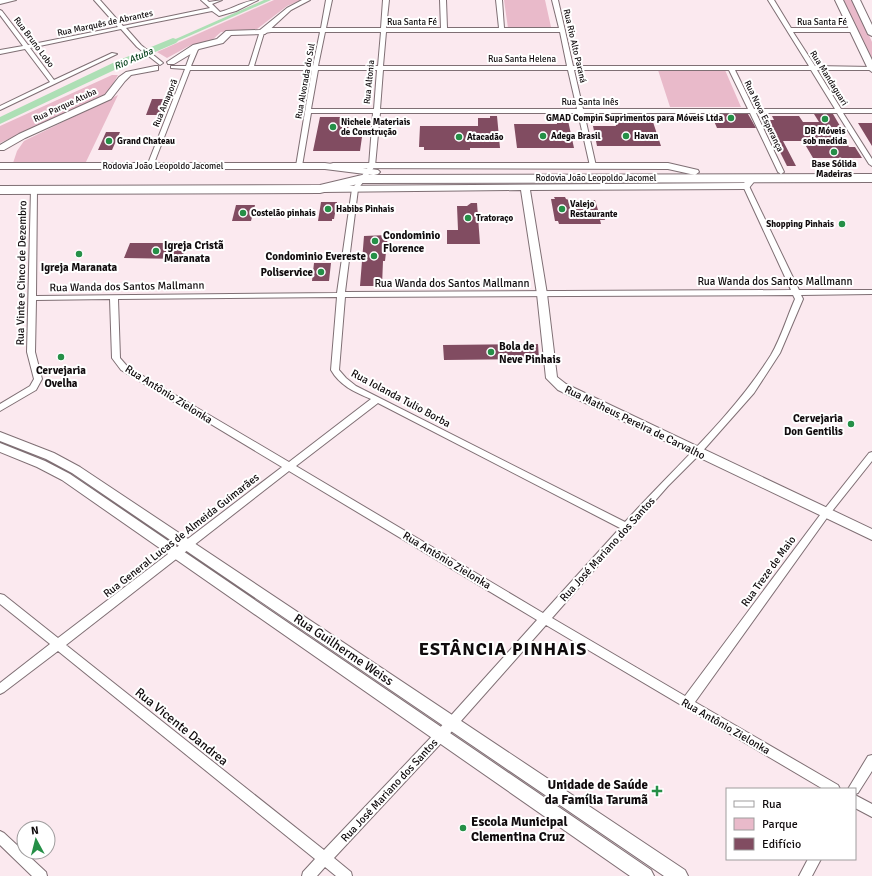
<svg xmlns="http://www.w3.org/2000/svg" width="872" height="876" viewBox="0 0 872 876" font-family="Signika,sans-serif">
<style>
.green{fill:#e9baca}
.water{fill:#addfb5}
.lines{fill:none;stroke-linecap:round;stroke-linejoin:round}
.river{fill:#addfb5;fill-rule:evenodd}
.building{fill:#814c61}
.street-casing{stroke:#7f6f74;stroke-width:2}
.secondary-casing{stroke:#7f6f74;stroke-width:2}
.primary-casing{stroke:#7f6f74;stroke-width:2}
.highway-casing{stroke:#7f6f74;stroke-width:2}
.street{fill:#fff;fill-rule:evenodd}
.secondary{fill:#fff;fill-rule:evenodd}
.primary{fill:#fff;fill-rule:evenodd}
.highway{fill:#fff;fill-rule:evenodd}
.poi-dot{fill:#258f47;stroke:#fff;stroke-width:1.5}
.labels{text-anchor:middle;stroke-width:4;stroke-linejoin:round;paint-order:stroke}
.far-street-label{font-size:9px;fill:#100b0d;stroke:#fff}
.far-poi-label{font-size:9px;font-weight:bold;fill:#100b0d;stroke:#fff;text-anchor:start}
.far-water-label{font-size:10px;font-style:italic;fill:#053f19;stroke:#fff}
.poi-label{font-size:11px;font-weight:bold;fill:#100b0d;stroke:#fff;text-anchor:start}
.street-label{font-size:11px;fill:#100b0d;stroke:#fff}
.near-street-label{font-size:13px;fill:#100b0d;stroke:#fff}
.near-poi-label{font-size:13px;font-weight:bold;fill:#100b0d;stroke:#fff;text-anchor:end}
.near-district-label{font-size:18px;font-weight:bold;letter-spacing:1px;fill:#100b0d;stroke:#fff}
</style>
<rect width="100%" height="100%" fill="#fbe9ef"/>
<!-- green -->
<path class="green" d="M274,0H301L287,6L257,29L221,32L211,41L189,46L167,58L157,52Z
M504,0H545L551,27L508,28Z
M842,0H853L872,42V63Z
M658,70H725L741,107H670Z
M112,75H118L108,93L0,143V126Z
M118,95L85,164L13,163L17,151L24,141Z"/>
<!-- water -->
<path class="water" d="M264,0H271L155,51L153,49Z"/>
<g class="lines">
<!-- river -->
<path class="river" d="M173,38L176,39L178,41L176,43L125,65L0,124V117L117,61Z"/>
</g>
<!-- building -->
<path class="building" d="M152,99H166L160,115H146Z
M711,114H748L756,128H717Z
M814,114H833L843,131H840L849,147H855L862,158H813L803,141H783L796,166H787L768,128H765L761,120H774L772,116H799L803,122H819Z
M490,116H497L500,148H470V150H424V147H419L420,126H478V118H490Z
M556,116H567L574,148H517L514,124H557Z
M320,117H350L347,137H362L360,151H313Z
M615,122H653L661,146H597L593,126H616Z
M858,123H872V146Z
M106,132H120L112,150H98Z
M554,197H565L566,199L569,200H595L598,210H602L605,220H600L601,224H559L558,221H555L551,199H555Z
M321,202H337L334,219H332V221H318Z
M471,203H477L480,244H447V230H458L457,206H467Z
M236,205H255L251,221H232Z
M388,235L385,261H383L382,286H360L364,236Z
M130,243H187L182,259L124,258Z
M314,263H331L329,281H312Z
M538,344L539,359L444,360L443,345Z"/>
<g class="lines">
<!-- street casing -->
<g class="street-casing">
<path id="street" d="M94,0H100L123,26L210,8L201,0H207L209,2L222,0L212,4L220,12C232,9 246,0 258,0L236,11L219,16L212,11L126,28L141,45L162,62L163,63L160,65L137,47L121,29L30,48L54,80L112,53L117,54L0,110V106L50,82L25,49L0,54V50L23,46L0,15V10L2,11L28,45L118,27Z
M326,0H332L326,28H381L383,0H389L386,28H441L440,0H446L447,28H499L496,0H502L504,28H559L552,0H558L573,66H809L768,0H774L791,28H854L857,30L854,32H793L815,66L872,67L871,70H817L841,109H872V113H843L872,159V166L869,164L837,113H756L784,172L781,174L778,172L750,113H584L596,166L593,168L590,166L578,113H380L375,166L358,189L345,292L791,290L743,186L746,184L749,186L799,290H872V294L801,295L803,299L780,353L754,393L700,454L668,486L552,618L685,696L823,511L869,453L872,452V461L829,515L695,702L838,785L840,789H823L546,625L445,739L334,858L351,872L352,876H336L325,867L317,876H302L303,872L315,859L58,651L4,692L0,694V683L50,644L0,604V594L4,595L58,638L282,467L121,370L112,358L110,299L36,300L35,352L42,379L36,390L0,411V404L30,386L34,379L27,352L31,189L34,187L37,189L36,296L337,293L352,189L369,166L373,113H311L302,166L297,167L296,166L312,70H190L153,166L150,168L147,166L185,69L171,68V66H186L193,47L196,45L199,47L191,66H249L260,31L271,28H321ZM271,32H320L313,66H254L264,33ZM325,32H381L378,66H318ZM386,32H560L567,66H383ZM318,70H377L374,109H311ZM383,70H568L577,109H380ZM574,70H729L748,109H583ZM735,70H811L835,109H754ZM793,295L795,299C787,317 781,338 771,355C732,417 674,468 625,522L356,386L346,378L339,370L345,297ZM337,297L331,370C340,386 355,392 371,399L289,462L138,373L127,366L120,358L118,299ZM378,403L620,528L543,613L296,466ZM289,471L537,620L437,731L324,850L66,645Z
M872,755V771L858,793L855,794V789H848L868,756Z
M855,795L872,804V817L855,808Z
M0,831L4,833L46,872L47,876H32L0,845Z
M808,859H821L812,876H799Z"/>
</g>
<!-- secondary casing -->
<g class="secondary-casing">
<path id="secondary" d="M0,0H16L0,4Z
M302,0H310L291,10L265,34L231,35L223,43L199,49L174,64H168L167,62L193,45L217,39L226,31L260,30L287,8Z
M155,66H158V70L131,75L125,81L111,99L25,138L4,150H0V145L19,134L105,95L119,77L126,72Z
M333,163H668L698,170L699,172L695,175L668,169L330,168L329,166L330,164Z
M753,175L757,178L749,188L746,189L530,190L547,294L557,377L566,384L872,529V540L558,390L546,378L537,294L521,190L322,192L318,189L322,186L744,183L750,176Z
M0,432L54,453L80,467L685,870L688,876H664L72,473L46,459L0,441Z
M0,443L45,461L70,474L651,870L654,876H630L62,480L37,467L0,452Z"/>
</g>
<!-- primary casing -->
<g class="primary-casing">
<path id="primary" d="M835,0H843L872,60V72L868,69Z
M852,0H860L872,25V36L868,34Z"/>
</g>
<!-- highway casing -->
<g class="highway-casing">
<path id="highway" d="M0,163H325L378,170L380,172L378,174L374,175L872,174V182L362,183L320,193L0,194V186L320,185L362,175H373L325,169H0Z"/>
</g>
<!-- street -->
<use href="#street" class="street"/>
<!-- secondary -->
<use href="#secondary" class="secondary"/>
<!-- primary -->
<use href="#primary" class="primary"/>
<!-- highway -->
<use href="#highway" class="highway"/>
</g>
<!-- markers -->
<g class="poi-dot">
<circle cx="731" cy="118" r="4"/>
<circle cx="825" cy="119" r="4"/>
<circle cx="333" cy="127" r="4"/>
<circle cx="543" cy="136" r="4"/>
<circle cx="626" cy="136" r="4"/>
<circle cx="459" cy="137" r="4"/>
<circle cx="109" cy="141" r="4"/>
<circle cx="834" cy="152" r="4"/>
<circle cx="328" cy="209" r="4"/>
<circle cx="562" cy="209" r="4"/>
<circle cx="243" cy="213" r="4"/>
<circle cx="468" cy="218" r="4"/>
<circle cx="842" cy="224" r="4"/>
<circle cx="375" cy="241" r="4"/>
<circle cx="156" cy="251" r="4"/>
<circle cx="79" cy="254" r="4"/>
<circle cx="374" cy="256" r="4"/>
<circle cx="321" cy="272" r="4"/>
<circle cx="491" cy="352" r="4"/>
<circle cx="61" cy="357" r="4"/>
<circle cx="851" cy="424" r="4"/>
<path d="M655 785h4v4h4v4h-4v4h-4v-4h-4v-4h4z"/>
<circle cx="463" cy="828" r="4"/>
</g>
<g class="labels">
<!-- far-street labels -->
<g class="far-street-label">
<text x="412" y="25">Rua Santa Fé</text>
<text x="822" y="25">Rua Santa Fé</text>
<text transform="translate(105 23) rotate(-12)" y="3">Rua Marquês de Abrantes</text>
<text transform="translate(34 42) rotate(53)" y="3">Rua Bruno Lobo</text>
<text transform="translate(575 46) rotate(77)" y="3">Rua Rio Alto Paraná</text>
<text x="522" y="62">Rua Santa Helena</text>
<text transform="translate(829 78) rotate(58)" y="3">Rua Mandaguari</text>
<text transform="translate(305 81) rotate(-80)" y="3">Rua Alvorada do Sul</text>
<text transform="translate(369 82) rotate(-84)" y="3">Rua Altonia</text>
<text x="590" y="105">Rua Santa Inês</text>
<text transform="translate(165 103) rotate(-68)" y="3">Rua Amaporã</text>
<text transform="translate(65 105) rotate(-25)" y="3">Rua Parque Atuba</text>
<text transform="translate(764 116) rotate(64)" y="3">Rua Nova Esperança</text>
<text x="163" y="169">Rodovia João Leopoldo Jacomel</text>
<text x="596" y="181">Rodovia João Leopoldo Jacomel</text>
</g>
<!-- far-poi labels -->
<g class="far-poi-label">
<text x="723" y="121" text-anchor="end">GMAD Compin Suprimentos para Móveis Ltda</text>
<text x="341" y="125">Nichele Materiais<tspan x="341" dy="10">de Construção</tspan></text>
<text x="825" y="134" text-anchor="middle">DB Móveis<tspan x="825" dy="10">sob medida</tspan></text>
<text x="551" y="139">Adega Brasil</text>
<text x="634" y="139">Havan</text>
<text x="467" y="140">Atacadão</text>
<text x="117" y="144">Grand Chateau</text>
<text x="834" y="167" text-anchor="middle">Base Sólida<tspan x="834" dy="10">Madeiras</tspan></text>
<text x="570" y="207">Valejo<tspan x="570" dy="10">Restaurante</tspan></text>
<text x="336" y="212">Habibs Pinhais</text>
<text x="251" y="216">Costelão pinhais</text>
<text x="476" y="221">Tratoraço</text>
<text x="834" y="227" text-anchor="end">Shopping Pinhais</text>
</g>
<!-- far-water labels -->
<g class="far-water-label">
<text transform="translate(133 58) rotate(-24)" y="4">Rio Atuba</text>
</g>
<!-- poi labels -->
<g class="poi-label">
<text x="383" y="239">Condominio<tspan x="383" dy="13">Florence</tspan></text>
<text x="164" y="249">Igreja Cristã<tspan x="164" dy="13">Maranata</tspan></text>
<text x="366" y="260" text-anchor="end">Condominio Evereste</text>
<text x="79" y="271" text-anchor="middle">Igreja Maranata</text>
<text x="313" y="276" text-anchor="end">Poliservice</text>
<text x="499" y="350">Bola de<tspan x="499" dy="13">Neve Pinhais</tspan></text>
<text x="61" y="374" text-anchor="middle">Cervejaria<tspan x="61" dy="13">Ovelha</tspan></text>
<text x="843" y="422" text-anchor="end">Cervejaria<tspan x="843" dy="13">Don Gentilis</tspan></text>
</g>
<!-- street labels -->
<g class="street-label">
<text transform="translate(21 273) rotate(-89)" y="4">Rua Vinte e Cinco de Dezembro</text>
<text x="775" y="285">Rua Wanda dos Santos Mallmann</text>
<text x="452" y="287">Rua Wanda dos Santos Mallmann</text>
<text transform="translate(127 286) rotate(-1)" y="4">Rua Wanda dos Santos Mallmann</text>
<text transform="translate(169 394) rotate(32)" y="4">Rua Antônio Zielonka</text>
<text transform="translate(401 398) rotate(28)" y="4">Rua Iolanda Tulio Borba</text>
<text transform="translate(635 422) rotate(26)" y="4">Rua Matheus Pereira de Carvalho</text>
<text transform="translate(181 535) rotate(-38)" y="4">Rua General Lucas de Almeida Guimarães</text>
<text transform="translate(607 549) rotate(-48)" y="4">Rua José Mariano dos Santos</text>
<text transform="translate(447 560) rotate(31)" y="4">Rua Antônio Zielonka</text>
<text transform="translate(768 571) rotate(-54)" y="4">Rua Treze de Maio</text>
<text transform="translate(726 726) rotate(30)" y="4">Rua Antônio Zielonka</text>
<text transform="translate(389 790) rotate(-47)" y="4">Rua José Mariano dos Santos</text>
</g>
<!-- near-street labels -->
<g class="near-street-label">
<text transform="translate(344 649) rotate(34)" y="5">Rua Guilherme Weiss</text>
<text transform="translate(182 726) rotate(39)" y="5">Rua Vicente Dandrea</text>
</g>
<!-- near-poi labels -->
<g class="near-poi-label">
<text x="648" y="789">Unidade de Saúde<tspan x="648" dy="15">da Família Tarumã</tspan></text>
<text x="471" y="826" text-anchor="start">Escola Municipal<tspan x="471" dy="15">Clementina Cruz</tspan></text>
</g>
<!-- near-district labels -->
<g class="near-district-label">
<text x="503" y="655">ESTÂNCIA PINHAIS</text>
</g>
</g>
<!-- legend -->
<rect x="726" y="788" width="130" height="72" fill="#ffffff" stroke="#9f9d9e"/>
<rect x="734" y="801" width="20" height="6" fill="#ffffff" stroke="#9f9d9e"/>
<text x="762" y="808" font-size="12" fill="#100b0d">Rua</text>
<rect x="734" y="818" width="20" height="12" fill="#e9baca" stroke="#9f9d9e"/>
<text x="762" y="828" font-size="12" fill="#100b0d">Parque</text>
<rect x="734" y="838" width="20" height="12" fill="#814c61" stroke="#9f9d9e"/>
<text x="762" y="848" font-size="12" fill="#100b0d">Edifício</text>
<!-- north arrow -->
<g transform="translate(36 840) rotate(353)"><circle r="19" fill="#ffffff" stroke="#9f9d9e"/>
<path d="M0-3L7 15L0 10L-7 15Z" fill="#258f47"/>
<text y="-6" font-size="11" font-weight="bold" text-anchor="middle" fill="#100b0d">N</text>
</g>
</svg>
